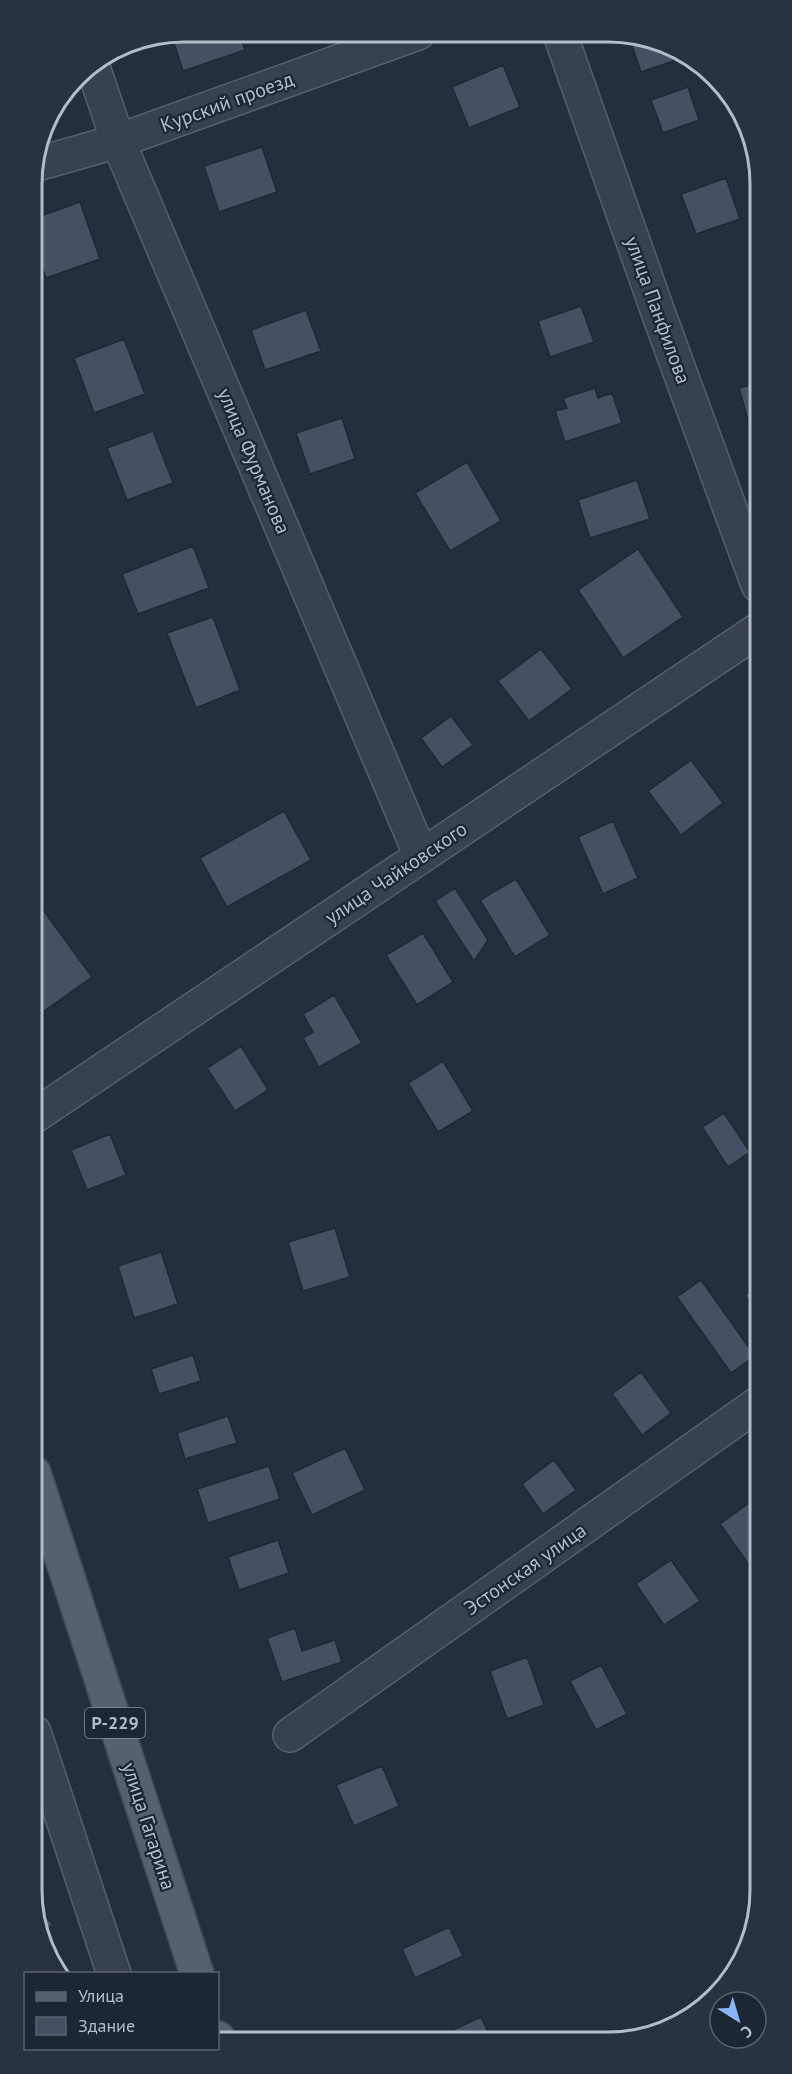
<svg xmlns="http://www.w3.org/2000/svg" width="792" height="2074" viewBox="0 0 792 2074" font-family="'PT Sans',sans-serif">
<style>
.building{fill:#455162;stroke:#1f2835;stroke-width:1.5}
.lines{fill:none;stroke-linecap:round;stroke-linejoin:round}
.street-casing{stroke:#565f6c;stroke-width:36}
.primary-casing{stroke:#414a57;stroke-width:36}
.street{stroke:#38414e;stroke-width:33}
.primary{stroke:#56606e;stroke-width:33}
.labels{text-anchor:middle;stroke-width:4.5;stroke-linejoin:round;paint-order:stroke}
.shield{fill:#1d2633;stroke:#878f9c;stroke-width:1.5}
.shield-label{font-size:18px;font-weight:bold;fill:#b4bcc9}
.street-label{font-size:20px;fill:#b4bcc9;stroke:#1d2633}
.rim{fill:none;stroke:#b4bcc9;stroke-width:3}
</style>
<rect width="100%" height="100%" fill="#242f3e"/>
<!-- building -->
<path class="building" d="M184,32H238L245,50L183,71L171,34Z
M628,34H638L682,58L641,72Z
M503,65L520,107L469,128L452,87Z
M688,87L699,120L663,133L651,100Z
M262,147L277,192L219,212L204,166Z
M726,178L740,219L696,234L681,194Z
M80,202L100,259L46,278L32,240V219Z
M581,306L594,342L550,357L538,321Z
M306,310L321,351L265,370L251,330Z
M124,339L145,394L94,413L74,358Z
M758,383V433L752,434L739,388Z
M595,388L598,398L612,393L622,423L565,442L555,411L567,408L563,398Z
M342,418L355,459L310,474L296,433Z
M153,431L173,483L127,500L107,448Z
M467,462L501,521L450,551L415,493Z
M637,480L650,519L590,538L578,500Z
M193,546L209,588L138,614L122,574Z
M638,549L683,617L623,658L578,590Z
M213,617L240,690L196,708L167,633Z
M541,649L572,689L529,721L498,681Z
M451,716L473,745L442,767L421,738Z
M691,760L723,803L681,835L648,791Z
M284,811L311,860L227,907L200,858Z
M613,821L638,878L603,894L578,837Z
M516,879L550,935L515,957L480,900Z
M455,888L488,940L474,961L435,901Z
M33,896L92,977L33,1019Z
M423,933L453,982L417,1005L386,955Z
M334,995L362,1043L319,1067L303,1038L313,1032L303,1014Z
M241,1046L268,1090L235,1111L207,1068Z
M443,1061L473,1111L438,1132L408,1083Z
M724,1113L750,1152L728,1167L702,1127Z
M110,1134L126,1175L87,1190L71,1150Z
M335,1228L350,1277L303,1291L288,1242Z
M161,1252L178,1304L134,1318L118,1266Z
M701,1280L755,1356L731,1373L677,1297Z
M759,1284V1314L745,1295Z
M193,1355L201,1381L159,1394L151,1369Z
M641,1372L671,1413L642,1435L612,1394Z
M228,1416L237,1443L185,1459L177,1433Z
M345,1448L365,1490L312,1515L292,1473Z
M554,1460L576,1490L543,1514L522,1484Z
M269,1466L280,1499L208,1523L197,1489Z
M760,1495V1578L759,1579L720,1524Z
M278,1540L289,1573L239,1590L228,1557Z
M671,1560L700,1601L664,1625L636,1584Z
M295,1628L302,1651L335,1640L342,1662L282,1682L267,1638Z
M527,1657L544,1705L507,1719L490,1671Z
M601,1665L627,1714L596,1730L570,1681Z
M382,1766L399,1806L354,1826L336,1785Z
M34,1908L53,1924L42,1935L34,1920Z
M449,1927L463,1956L415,1978L402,1949Z
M481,2017L492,2040H442L440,2036Z"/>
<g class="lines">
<!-- street casing -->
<g class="street-casing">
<path id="street" d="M560,34L659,315L758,585
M92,64L118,141L421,856
M34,165L118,141L418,33
M33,1117L758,630
M34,1732L114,1974
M290,1735L759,1403"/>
</g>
<!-- primary casing -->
<g class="primary-casing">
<path id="primary" d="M34,1473L197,1974
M218,2038V2040"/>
</g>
<!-- street -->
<use href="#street" class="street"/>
<!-- primary -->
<use href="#primary" class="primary"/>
</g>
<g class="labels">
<!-- shield labels -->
<rect class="shield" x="85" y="1708" width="60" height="30" rx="4.5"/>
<g class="shield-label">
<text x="115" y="1729">Р-229</text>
</g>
<!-- street labels -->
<g class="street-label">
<text transform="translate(227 102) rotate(-20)" y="7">Курский проезд</text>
<text transform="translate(658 310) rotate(70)" y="7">улица Панфилова</text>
<text transform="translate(254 461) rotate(67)" y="7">улица Фурманова</text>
<text transform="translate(396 873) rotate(-34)" y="7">улица Чайковского</text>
<text transform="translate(525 1569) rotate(-35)" y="7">Эстонская улица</text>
<text transform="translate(149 1826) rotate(72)" y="7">улица Гагарина</text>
</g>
</g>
<!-- crop -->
<path d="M0 0H792V2074H0ZM184 42H608A142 142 0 0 1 750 184V1890A142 142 0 0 1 608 2032H184A142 142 0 0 1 42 1890V184A142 142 0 0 1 184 42Z" fill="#29323f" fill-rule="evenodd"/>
<path class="rim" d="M184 42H608A142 142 0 0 1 750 184V1890A142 142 0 0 1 608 2032H184A142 142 0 0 1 42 1890V184A142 142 0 0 1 184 42Z"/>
<!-- legend -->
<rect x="24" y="1972" width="195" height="78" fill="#1d2633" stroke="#59626f" stroke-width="1.5"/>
<rect x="36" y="1992" width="30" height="9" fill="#56606e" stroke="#59626f" stroke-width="1.5"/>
<text x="78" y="2002" font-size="18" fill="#b4bcc9">Улица</text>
<rect x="36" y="2017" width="30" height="18" fill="#455162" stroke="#59626f" stroke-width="1.5"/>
<text x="78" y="2032" font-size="18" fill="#b4bcc9">Здание</text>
<!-- north arrow -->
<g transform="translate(738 2020) rotate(143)"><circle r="28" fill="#1d2633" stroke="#59626f" stroke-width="1.5"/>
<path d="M0-4.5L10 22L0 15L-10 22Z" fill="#8ab4f8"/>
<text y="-9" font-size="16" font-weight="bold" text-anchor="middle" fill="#b4bcc9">С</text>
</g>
</svg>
